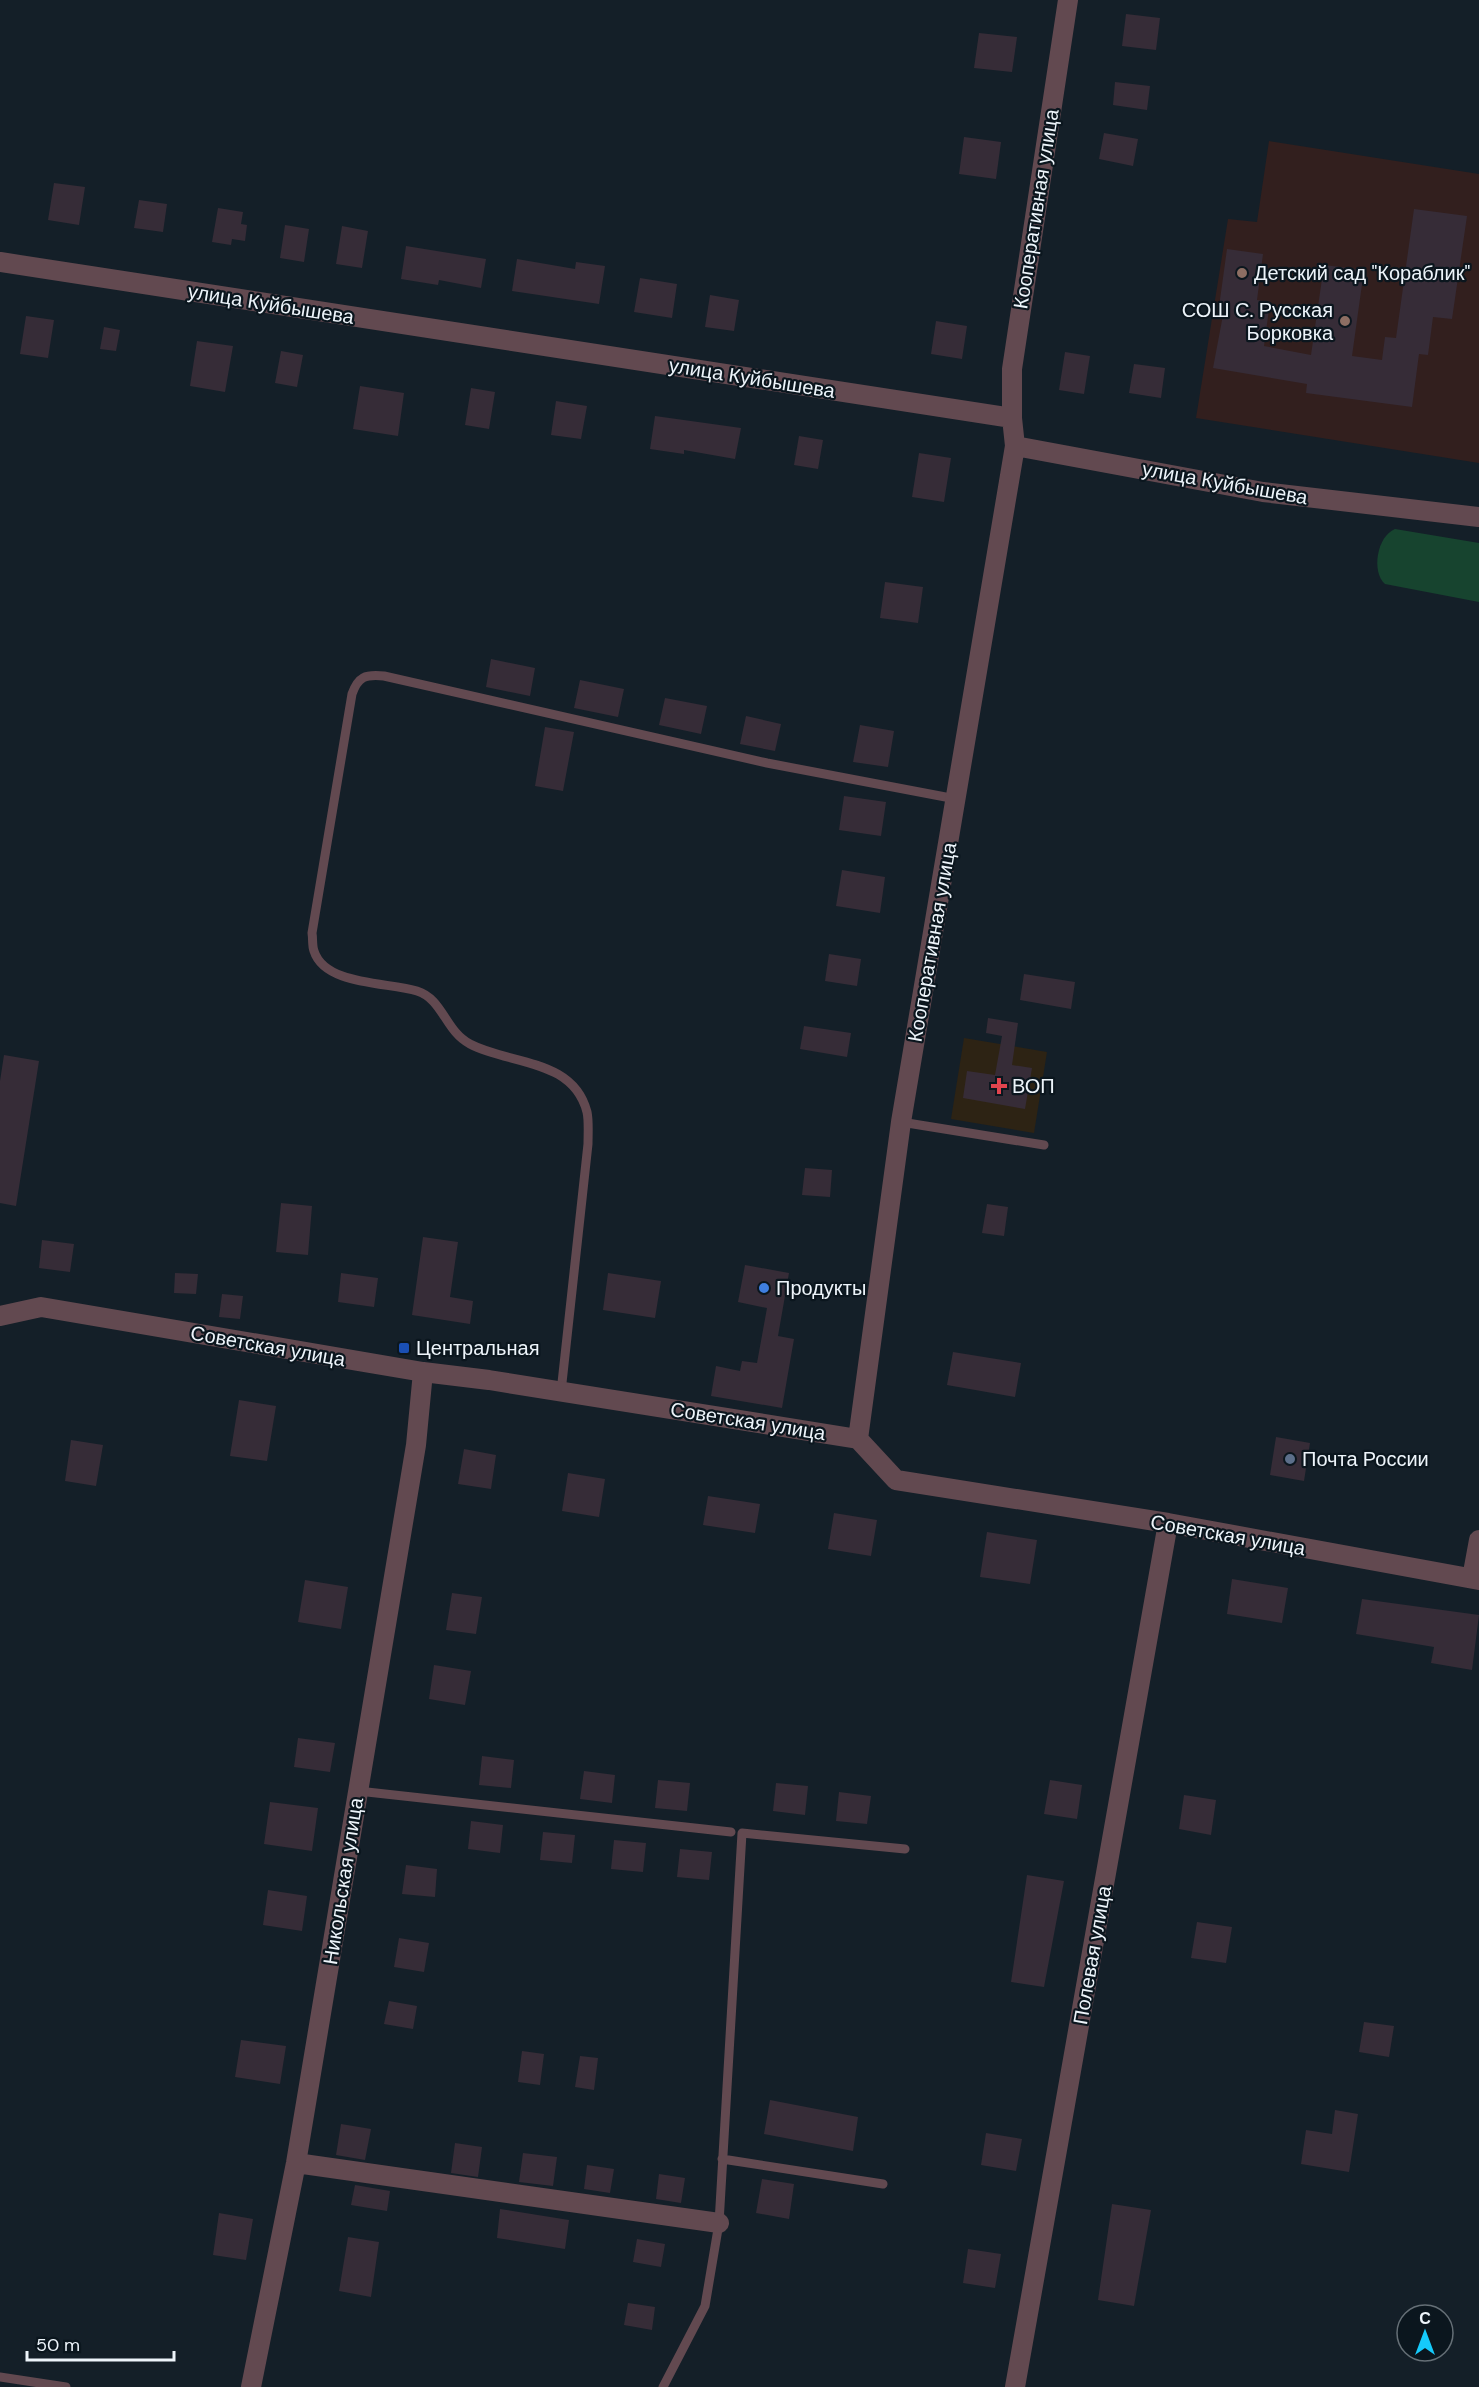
<svg xmlns="http://www.w3.org/2000/svg" width="1479" height="2387" viewBox="0 0 1479 2387" font-family="'DM Sans',sans-serif">
<style>
.education{fill:#321f1e}
.medical{fill:#2d2314}
.green{fill:#17442f}
.building{fill:#362c37}
.lines{fill:none;stroke-linecap:round;stroke-linejoin:round}
.service{stroke:#624950;stroke-width:9}
.minor{stroke:#624950;stroke-width:20}
.education-dot{fill:#8d6e63;stroke:#0b161e;stroke-width:2}
.health-dot{fill:#e0444e;stroke:#0b161e;stroke-width:2}
.shop-dot{fill:#3f7fe0;stroke:#0b161e;stroke-width:2}
.transit-dot{fill:#1a4fb4;stroke:#0b161e;stroke-width:2}
.service-dot{fill:#5c6f8a;stroke:#0b161e;stroke-width:2}
.labels{text-anchor:middle;stroke-width:4.5;stroke-linejoin:round;paint-order:stroke}
.street-label{font-size:20px;fill:#edf4fa;stroke:#0b161e}
.poi-label{font-size:20px;fill:#edf4fa;stroke:#0b161e;text-anchor:start}
</style>
<rect width="100%" height="100%" fill="#141f28"/>
<!-- education -->
<path class="education" d="M1269,141L1479,174V463L1196,418L1228,219L1257,222Z"/>
<!-- medical -->
<path class="medical" d="M964,1038L1047,1052L1034,1133L951,1119Z"/>
<!-- green -->
<path class="green" d="M1395,529L1479,543V602L1385,584C1371,572 1377,536 1395,529Z"/>
<!-- building -->
<path class="building" d="M1126,14L1160,18L1156,50L1122,46Z
M979,33L1017,37L1012,72L974,68Z
M1115,82L1150,86L1147,110L1113,105Z
M1104,133L1138,139L1133,166L1099,159Z
M964,137L1001,142L996,179L959,174Z
M54,183L85,187L79,225L48,220Z
M139,200L167,204L163,232L134,228Z
M218,208L243,212L241,224L247,225L245,241L232,239L231,245L212,242Z
M1414,209L1467,216L1452,319L1433,317L1428,355L1419,354L1412,407L1306,393L1307,384L1213,368L1223,315L1218,314L1227,249L1263,254L1257,300L1270,302L1264,346L1311,355L1324,265L1364,270L1352,356L1382,360L1385,337L1396,338Z
M285,225L309,229L304,262L280,258Z
M342,226L368,231L362,268L336,264Z
M406,246L486,259L481,288L439,280L438,285L401,279Z
M517,259L575,269L576,262L605,266L599,304L512,291Z
M640,278L677,284L672,318L634,312Z
M710,295L739,300L734,331L705,327Z
M26,316L54,320L48,358L20,354Z
M936,321L967,326L962,359L931,354Z
M104,327L120,330L116,351L100,349Z
M197,341L233,346L225,392L190,386Z
M281,351L303,355L297,387L275,383Z
M1065,352L1090,356L1084,394L1059,390Z
M1134,364L1165,368L1161,398L1129,393Z
M360,386L404,393L398,436L353,429Z
M471,388L495,392L489,429L465,425Z
M556,401L587,406L581,439L551,435Z
M655,416L741,428L735,459L684,450V454L650,449Z
M799,436L823,440L818,469L794,465Z
M919,453L951,458L944,502L912,497Z
M885,582L923,587L918,623L880,618Z
M491,659L535,668L530,696L486,687Z
M580,680L624,689L618,717L574,708Z
M665,698L707,706L701,734L659,725Z
M746,716L781,724L775,751L740,744Z
M860,725L894,731L888,767L853,762Z
M545,727L574,732L563,791L535,786Z
M844,796L886,802L881,836L839,830Z
M842,870L885,877L880,913L836,906Z
M829,954L861,959L857,986L825,981Z
M1024,974L1075,982L1071,1009L1020,1000Z
M988,1018L1018,1023L1012,1065L1032,1068L1025,1109L963,1098L967,1071L995,1075L1002,1036L986,1033Z
M804,1026L851,1033L847,1057L800,1049Z
M4,1055L39,1061L16,1206L0,1203V1081Z
M805,1168L832,1170L830,1197L802,1195Z
M281,1203L312,1206L308,1255L276,1252Z
M987,1204L1008,1207L1004,1236L982,1233Z
M423,1237L458,1242L450,1297L473,1301L470,1324L412,1315Z
M42,1240L74,1244L70,1272L39,1268Z
M745,1265L789,1273L778,1336L794,1339L782,1408L711,1396L716,1366L740,1371L742,1361L757,1363L767,1308L738,1302Z
M175,1273L198,1274L196,1294L174,1293Z
M341,1273L378,1278L374,1307L338,1302Z
M608,1273L661,1281L655,1318L603,1310Z
M222,1294L243,1296L240,1319L219,1317Z
M953,1352L1021,1363L1015,1397L947,1385Z
M239,1400L276,1406L267,1461L230,1456Z
M1276,1437L1310,1443L1304,1481L1270,1475Z
M71,1440L103,1445L96,1486L65,1481Z
M464,1449L496,1455L491,1489L458,1484Z
M568,1473L605,1479L599,1517L562,1511Z
M708,1496L760,1504L755,1533L703,1525Z
M834,1513L877,1520L871,1556L828,1549Z
M987,1532L1037,1540L1030,1584L980,1577Z
M1232,1579L1288,1588L1282,1623L1227,1614Z
M305,1580L348,1587L341,1629L298,1622Z
M452,1593L482,1597L476,1634L446,1630Z
M1362,1599L1479,1615L1472,1670L1431,1663L1434,1647L1356,1634Z
M434,1665L471,1671L465,1705L429,1699Z
M298,1738L335,1743L330,1772L294,1767Z
M482,1756L514,1760L511,1788L479,1785Z
M584,1771L615,1775L612,1803L580,1799Z
M658,1780L690,1783L687,1811L655,1808Z
M1050,1780L1082,1785L1077,1819L1044,1814Z
M776,1783L808,1786L805,1815L773,1811Z
M839,1792L871,1796L867,1824L836,1821Z
M1184,1795L1216,1800L1211,1835L1179,1829Z
M270,1802L318,1808L312,1851L264,1844Z
M471,1821L503,1825L500,1853L468,1849Z
M543,1832L575,1835L572,1863L540,1860Z
M614,1840L646,1843L643,1872L611,1869Z
M680,1849L712,1852L709,1880L677,1877Z
M406,1865L437,1869L435,1897L402,1894Z
M1027,1875L1064,1881L1044,1987L1011,1982Z
M268,1890L307,1896L302,1931L263,1925Z
M1197,1922L1232,1927L1226,1963L1191,1958Z
M399,1938L429,1943L424,1972L394,1967Z
M389,2001L417,2006L413,2029L384,2024Z
M1364,2022L1394,2026L1389,2057L1359,2052Z
M241,2040L286,2046L280,2084L235,2077Z
M522,2051L544,2054L540,2085L518,2082Z
M580,2056L598,2058L594,2090L575,2087Z
M770,2100L858,2117L853,2151L764,2134Z
M1335,2110L1358,2114L1349,2172L1301,2164L1306,2130L1332,2134Z
M341,2124L371,2129L365,2160L336,2155Z
M986,2133L1022,2139L1016,2171L981,2165Z
M455,2143L482,2147L478,2177L451,2173Z
M523,2153L557,2157L553,2186L519,2182Z
M587,2165L614,2169L610,2193L584,2189Z
M659,2174L685,2178L681,2203L656,2199Z
M762,2179L794,2184L789,2219L756,2213Z
M355,2185L390,2191L387,2211L351,2205Z
M1112,2204L1151,2210L1134,2306L1098,2300Z
M500,2209L569,2220L565,2249L497,2238Z
M219,2213L253,2219L246,2260L213,2255Z
M348,2237L379,2242L371,2297L339,2291Z
M637,2239L665,2244L661,2267L633,2262Z
M968,2249L1001,2254L995,2288L963,2283Z
M628,2303L655,2307L652,2330L624,2325Z"/>
<g class="lines">
<!-- service -->
<path class="service" d="M901,1122L1044,1145
M561,1392L588,1144C588,1134 589,1121 587,1112C573,1058 510,1065 470,1044C445,1031 443,999 417,991C389,982 325,986 314,951C312,946 313,939 312,933L352,694C358,677 365,674 384,676L767,763L956,799
M358,1791L731,1832
M722,2159L883,2184
M0,2377L66,2387
M663,2387L705,2306L719,2223L742,1833L905,1849"/>
<!-- minor -->
<path class="minor" d="M0,262L1012,418L1015,446L1263,492L1479,517
M1012,418V369L1068,0
M0,1316L41,1307L423,1372L489,1380L858,1439L896,1480L1168,1523L1479,1580
M858,1439L901,1122L1015,446
M1472,1578L1479,1540
M296,2163L719,2223
M251,2387L296,2163L416,1445L423,1372
M1015,2387L1168,1523"/>
</g>
<!-- markers -->
<g class="education-dot">
<circle cx="1242" cy="273" r="6"/>
<circle cx="1345" cy="321" r="6"/>
</g>
<path class="health-dot" d="M996 1077h6v6h6v6h-6v6h-6v-6h-6v-6h6z"/>
<circle class="shop-dot" cx="764" cy="1288" r="6"/>
<rect class="transit-dot" x="398" y="1342" width="12" height="12" rx="3"/>
<circle class="service-dot" cx="1290" cy="1459" r="6"/>
<g class="labels">
<!-- street labels -->
<g class="street-label">
<text transform="translate(1036 209) rotate(-81)" y="7">Кооперативная улица</text>
<text transform="translate(271 304) rotate(9)" y="7">улица Куйбышева</text>
<text transform="translate(752 378) rotate(9)" y="7">улица Куйбышева</text>
<text transform="translate(1225 483) rotate(10)" y="7">улица Куйбышева</text>
<text transform="translate(932 942) rotate(-80)" y="7">Кооперативная улица</text>
<text transform="translate(268 1346) rotate(10)" y="7">Советская улица</text>
<text transform="translate(748 1421) rotate(9)" y="7">Советская улица</text>
<text transform="translate(1228 1535) rotate(10)" y="7">Советская улица</text>
<text transform="translate(343 1881) rotate(-81)" y="7">Никольская улица</text>
<text transform="translate(1092 1955) rotate(-80)" y="7">Полевая улица</text>
</g>
<!-- poi labels -->
<g class="poi-label">
<text x="1254" y="280">Детский сад "Кораблик"</text>
<text x="1333" y="317" text-anchor="end">СОШ С. Русская<tspan x="1333" dy="23">Борковка</tspan></text>
<text x="1012" y="1093">ВОП</text>
<text x="776" y="1295">Продукты</text>
<text x="416" y="1355">Центральная</text>
<text x="1302" y="1466">Почта России</text>
</g>
</g>
<!-- north arrow -->
<g transform="translate(1425 2333)"><circle r="28" fill="#0b161e" stroke="#656f76" stroke-width="1.5"/>
<path d="M0-4.5L10 22L0 15L-10 22Z" fill="#15cafb"/>
<text y="-9" font-size="16" font-weight="bold" text-anchor="middle" fill="#edf4fa">С</text>
</g>
<!-- scale -->
<path d="M27 2351v9h147v-9" fill="none" stroke="#edf4fa" stroke-width="3"/>
<text x="36" y="2351" font-size="18" fill="#edf4fa" stroke="#0b161e" stroke-width="4.5" paint-order="stroke">50 m</text>
</svg>
